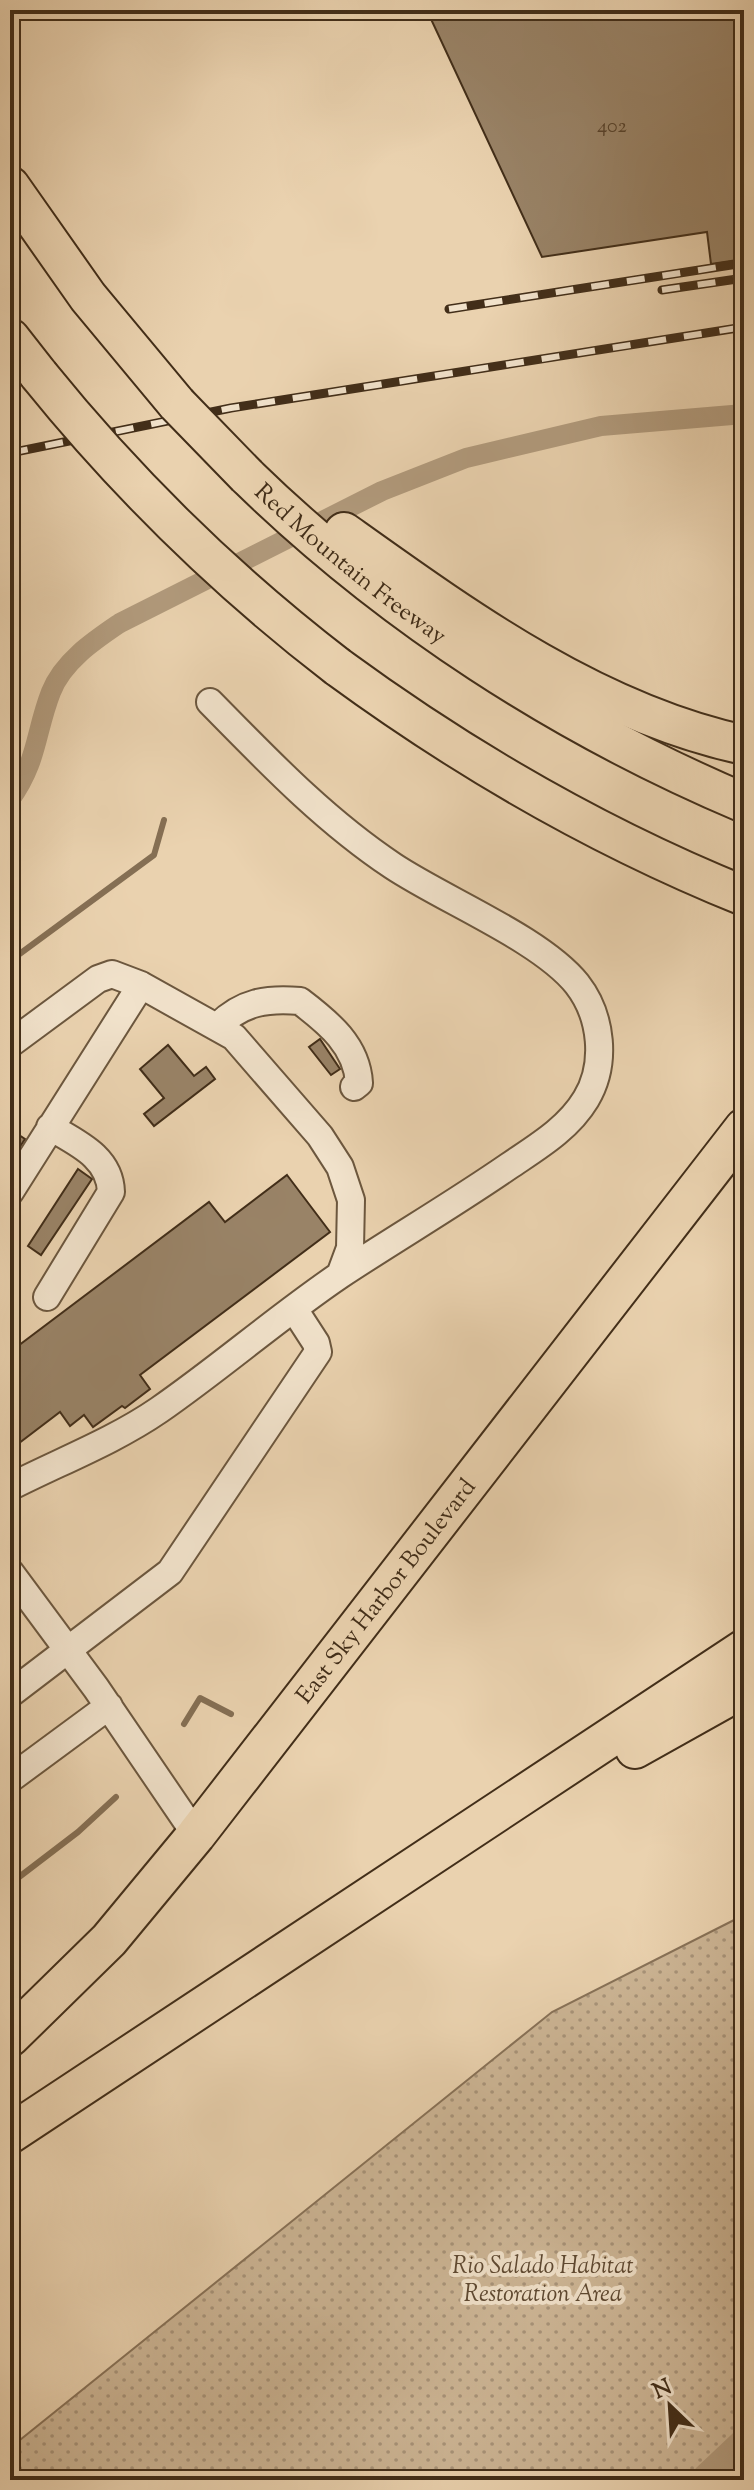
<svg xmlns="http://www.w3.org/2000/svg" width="754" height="2490" viewBox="0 0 754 2490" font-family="'Sorts Mill Goudy',serif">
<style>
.park{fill:url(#park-dots);stroke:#887258;stroke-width:2}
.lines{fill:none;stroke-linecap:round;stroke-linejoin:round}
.stream{stroke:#856f54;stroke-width:6}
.canal{stroke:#b19a7c;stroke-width:20}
.river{stroke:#b19a7c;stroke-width:34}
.building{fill:#998367;stroke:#422e19;stroke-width:2}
.minor-casing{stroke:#6c573e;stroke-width:30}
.highway-casing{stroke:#422e19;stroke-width:42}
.minor{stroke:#f1e2cb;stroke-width:26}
.highway{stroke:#ead2af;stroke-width:38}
.rail-casing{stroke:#422e19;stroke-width:9}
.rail{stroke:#f1e2cb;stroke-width:6;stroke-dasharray:18;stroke-linecap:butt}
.highway-bridge-casing{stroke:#422e19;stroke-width:42;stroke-linecap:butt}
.highway-bridge{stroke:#ead2af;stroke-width:38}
.labels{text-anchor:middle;stroke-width:8;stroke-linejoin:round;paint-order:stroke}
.number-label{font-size:20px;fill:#58432c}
.street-label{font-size:24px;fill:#422e19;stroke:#f1e2cb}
.park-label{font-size:24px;font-style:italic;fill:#5e4932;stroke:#f1e2cb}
</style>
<defs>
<pattern id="park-dots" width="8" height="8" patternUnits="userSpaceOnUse" patternTransform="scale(2)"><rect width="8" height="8" fill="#cdb696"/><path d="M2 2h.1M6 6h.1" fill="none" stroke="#a8947a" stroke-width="1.8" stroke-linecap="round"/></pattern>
</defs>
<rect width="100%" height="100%" fill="#ead2af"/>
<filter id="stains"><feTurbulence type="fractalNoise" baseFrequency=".0025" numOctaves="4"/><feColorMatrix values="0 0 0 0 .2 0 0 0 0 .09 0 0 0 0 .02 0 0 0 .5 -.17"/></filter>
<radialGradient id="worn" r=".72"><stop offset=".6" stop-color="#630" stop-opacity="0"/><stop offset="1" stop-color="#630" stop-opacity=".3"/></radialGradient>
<!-- park -->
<path class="park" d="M744,1915V2480H10V2448L552,2012Z"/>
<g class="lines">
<!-- stream -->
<path class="stream" d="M10,961L154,855L164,820
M184,1724L200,1698L231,1714
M10,1884L78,1832L116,1797"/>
<!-- canal -->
<path class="canal" d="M10,800C38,761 35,733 51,692C63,661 95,640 120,623L382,491L466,458L601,426L744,414"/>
<!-- river -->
<path class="river" d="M708,2480L744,2446"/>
</g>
<!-- building -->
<path class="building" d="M445,10H744V259L711,264L707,232L542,257L430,17Z
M320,1039L340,1069L331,1075L309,1047Z
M168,1045L194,1076L206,1067L215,1079L154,1126L144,1114L164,1098L140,1069Z
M10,1129L25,1139L10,1162Z
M78,1169L92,1179L41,1255L28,1246Z
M287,1175L330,1232L140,1375L150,1389L125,1408L122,1406L93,1427L84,1415L70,1426L60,1412L10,1450V1352L209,1202L225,1222Z"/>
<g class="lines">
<!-- minor casing -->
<g class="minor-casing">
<path id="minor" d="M218,1026C242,1002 267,998 300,1001C329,1023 357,1046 359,1083L354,1087
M10,1044L98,979L112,974L141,985L234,1037L320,1136L340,1167L351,1200L350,1248L340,1275
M10,1192L141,985
M47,1297L111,1192C110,1157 77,1143 50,1127
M10,1487C59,1462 114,1441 159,1410C221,1367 278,1317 340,1275C396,1238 454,1204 509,1166C537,1147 568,1129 586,1099C607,1064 602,1016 577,984C541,939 444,900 393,866C324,820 268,761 210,702
M10,1572L96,1688L196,1835
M10,1694L170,1572L318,1352L316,1343L294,1309
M10,1779L109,1706"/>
</g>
<!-- highway casing -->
<g class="highway-casing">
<g id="highway">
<path d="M10,186L88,297L177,404"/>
<path d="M10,338L39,375"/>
<path id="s1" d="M247,476C390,615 560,725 744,803"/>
<path d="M344,532C466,619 595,713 744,745"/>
<path d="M338,667C465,760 598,837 744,896"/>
<path d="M635,1749L744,1688"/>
<path id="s2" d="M10,2037L109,1940L196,1835L744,1128"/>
<path d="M10,2134L744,1649"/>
</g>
</g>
<!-- minor -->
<use href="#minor" class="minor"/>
<!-- highway -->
<use href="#highway" class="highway"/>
<!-- rail casing -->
<g class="rail-casing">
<path id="rail" d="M662,290L744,278
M449,309L744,263
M10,453L231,408L744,327"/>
</g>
<!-- rail -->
<use href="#rail" class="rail"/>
<!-- highway-bridge casing -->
<g class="highway-bridge-casing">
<path id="highway-bridge" d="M39,375C127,484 226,581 338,667
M177,404L247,476"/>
</g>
<!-- highway-bridge -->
<use href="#highway-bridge" class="highway-bridge"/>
</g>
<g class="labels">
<!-- number labels -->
<g class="number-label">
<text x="612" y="132">402</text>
</g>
<!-- street labels -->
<g class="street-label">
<text dy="8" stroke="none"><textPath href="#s1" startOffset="136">Red Mountain Freeway</textPath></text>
<text dy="8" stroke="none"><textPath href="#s2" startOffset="584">East Sky Harbor Boulevard</textPath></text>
</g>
<!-- park labels -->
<g class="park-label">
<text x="543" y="2273">Rio Salado Habitat<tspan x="543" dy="28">Restoration Area</tspan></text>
</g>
</g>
<!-- margin -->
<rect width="754" height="2490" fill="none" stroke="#ead2af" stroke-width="40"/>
<rect x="12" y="12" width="730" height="2466" fill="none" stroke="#422e19" stroke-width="4"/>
<rect x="20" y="20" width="714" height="2450" fill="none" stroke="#422e19" stroke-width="2"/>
<!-- north arrow -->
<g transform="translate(670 2406) rotate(335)" stroke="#f1e2cb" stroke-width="6" paint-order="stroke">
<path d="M0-6L14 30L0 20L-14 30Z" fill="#422e19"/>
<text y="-12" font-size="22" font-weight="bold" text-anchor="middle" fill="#422e19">N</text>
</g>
<rect width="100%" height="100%" filter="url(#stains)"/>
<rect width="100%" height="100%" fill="url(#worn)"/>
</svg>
